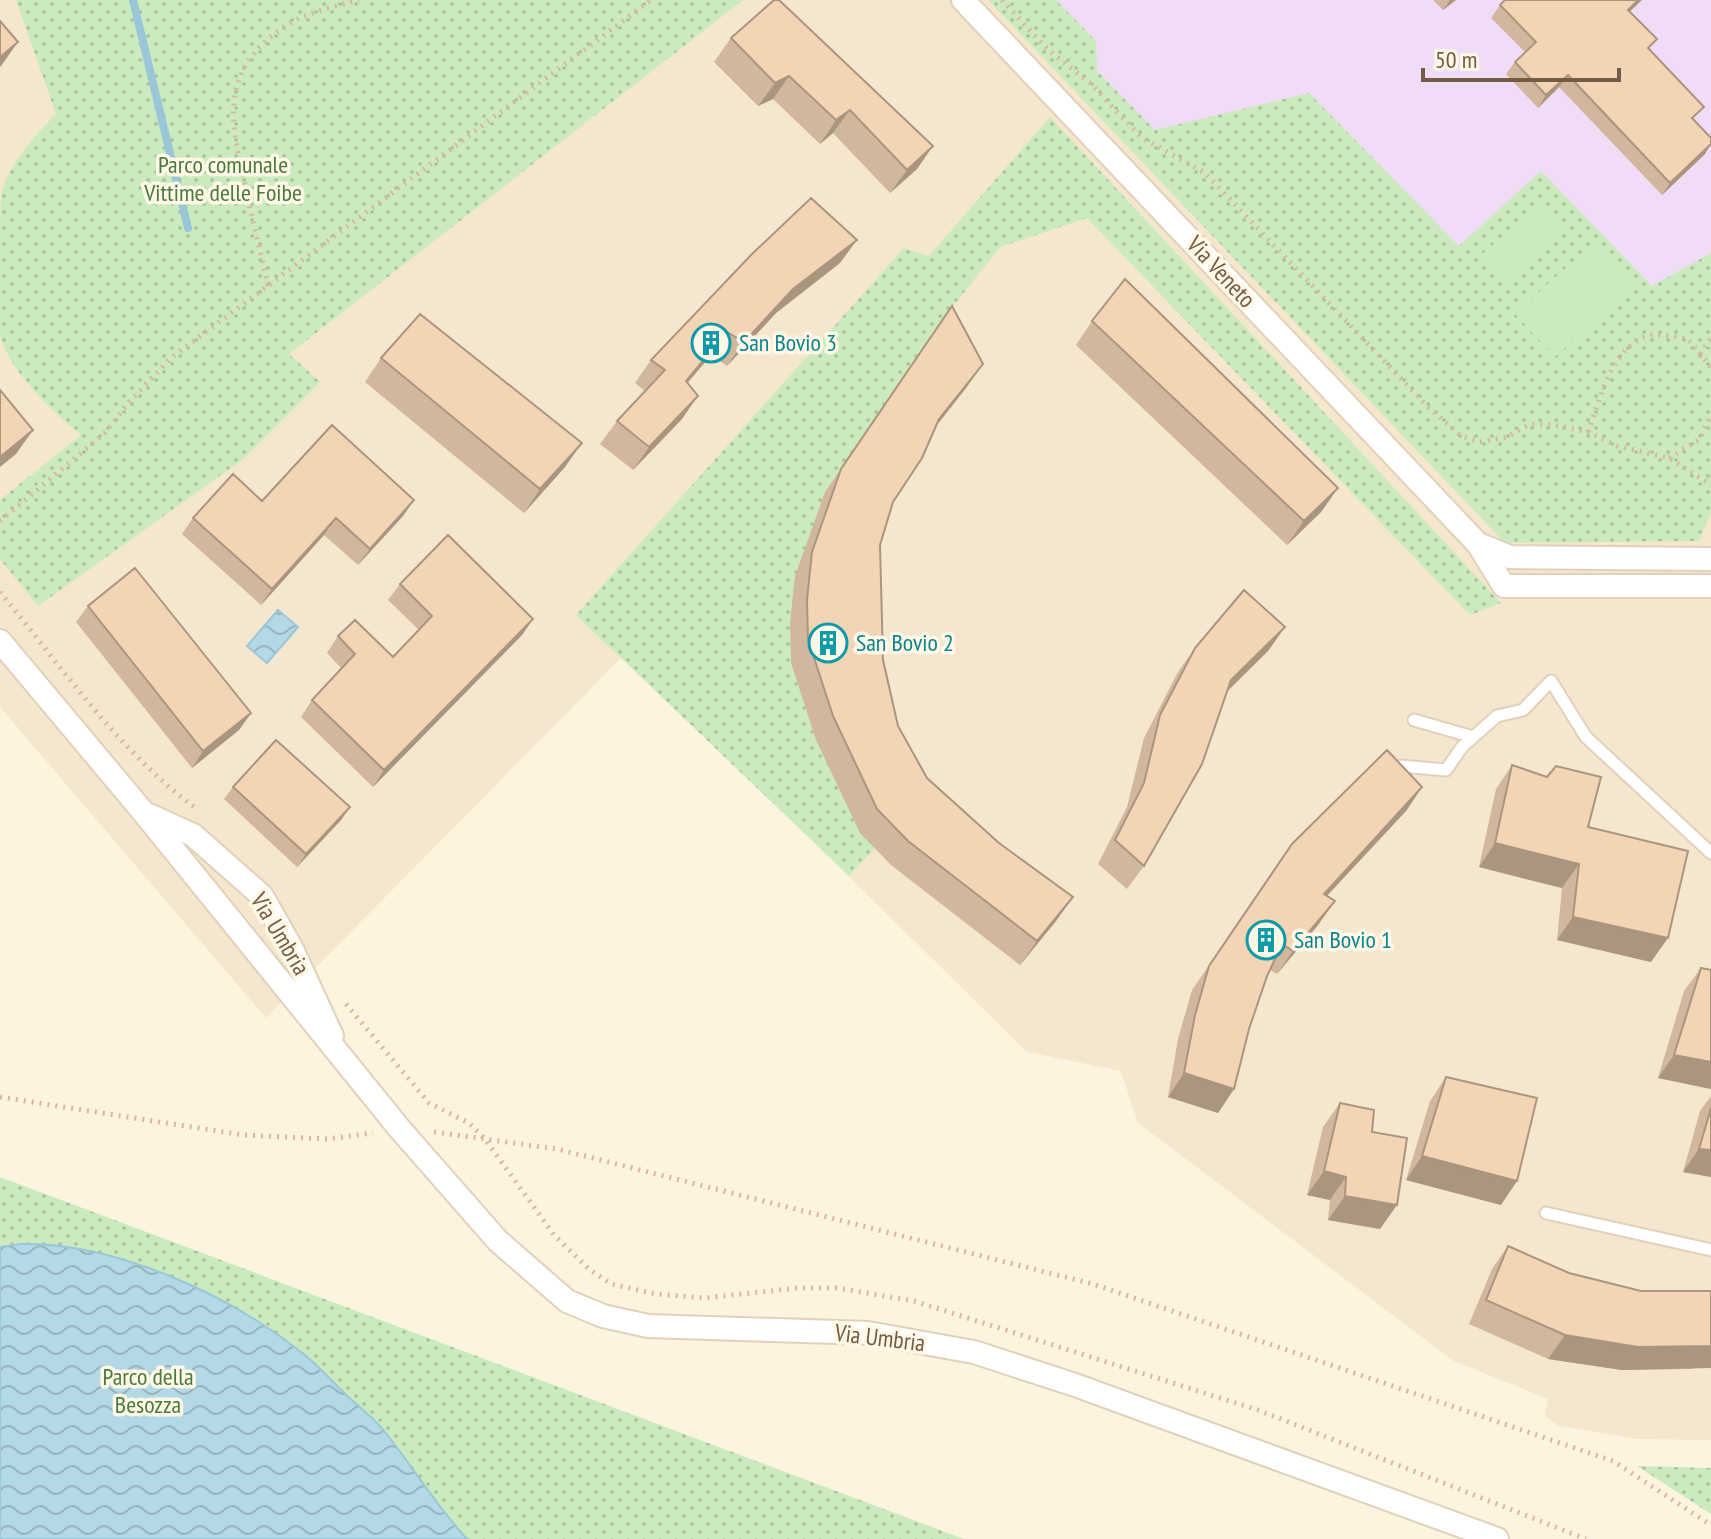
<svg xmlns="http://www.w3.org/2000/svg" width="1711" height="1539" viewBox="0 0 1711 1539" font-family="'PT Sans Narrow',sans-serif">
<style>
.residential{fill:#f4e7cd}
.education{fill:#f1dcf8}
.grass{fill:url(#grass-dots)}
.garden{fill:#cbeabe}
.water{fill:url(#water-waves);stroke:#9ac7d8;stroke-width:2}
.lines{fill:none;stroke-linecap:round;stroke-linejoin:round}
.stream{stroke:#9ac7d8;stroke-width:8}
.lane-casing{stroke:#e1d1bb;stroke-width:15}
.street-casing{stroke:#e1d1bb;stroke-width:26}
.path{stroke:#d7b89a;stroke-width:5;stroke-dasharray:2 6;stroke-linecap:butt}
.lane{stroke:#fff;stroke-width:11}
.street{stroke:#fff;stroke-width:22}
.wall{fill:#d1b79d}
.shaded-wall{fill:#aa957f}
.building{fill:#f3d5b6;stroke:#aa957f;stroke-width:2}
.labels{text-anchor:middle;stroke-width:7;stroke-linejoin:round;paint-order:stroke}
.park-label{font-size:24px;fill:#49793e;stroke:#fff8e6}
.street-label{font-size:24px;fill:#735b46;stroke:#fff8e6}
.culture-label{font-size:24px;fill:#0d838f;stroke:#fff8e6;text-anchor:start}
</style>
<defs>
<pattern id="grass-dots" width="8" height="8" patternUnits="userSpaceOnUse" patternTransform="scale(2)"><rect width="8" height="8" fill="#cbeabe"/><path d="M2 2h.1M6 6h.1" fill="none" stroke="#a9c19c" stroke-width="1.8" stroke-linecap="round"/></pattern>
<pattern id="water-waves" width="16" height="10" patternUnits="userSpaceOnUse" patternTransform="scale(2)"><rect width="16" height="10" fill="#b4d9e6"/><path d="M0 5q4-4 8 0t8 0" fill="none" stroke="#97b3bc"/></pattern>
</defs>
<rect width="100%" height="100%" fill="#fdf4df"/>
<!-- residential -->
<path class="residential" d="M0,0H1711V1440L1635,1439L1557,1425L1545,1416L1548,1399L1454,1361L1138,1123L1121,1071L1027,1052L624,655L266,1018L0,707Z"/>
<!-- education -->
<path class="education" d="M1056,0H1711V253L1652,286L1541,171L1460,247L1309,93L1155,130L1097,71L1096,41Z"/>
<!-- grass -->
<path class="grass" d="M16,0H743L289,354L320,382L242,460L38,606L0,559V500L81,435C54,413 10,372 0,336C0,320 0,298 0,281C0,260 0,212 1,195C9,163 34,137 56,114Z
M988,0H1056L1096,41L1097,71L1155,130L1309,93L1459,246L1541,171L1652,286L1711,253V512L1699,541L1505,543Z
M1050,117L1501,603L1470,615L1087,218L1000,247L935,329L825,492L790,623L791,663L816,740L875,848L849,876L576,615L904,248L929,256Z
M0,1177L964,1539H0Z
M1637,1466L1711,1468V1514Z"/>
<!-- garden -->
<path class="garden" d="M1539,203L1563,229L1504,282L1480,256Z
M1594,242L1634,286L1555,357L1515,314Z"/>
<!-- water -->
<path class="water" d="M278,610L298,627L267,663L247,646Z
M21,1244C114,1242 228,1294 301,1352C317,1364 331,1380 345,1394C358,1406 374,1418 385,1432C413,1467 436,1506 467,1539H0V1247Z"/>
<g class="lines">
<!-- stream -->
<path class="stream" d="M133,0L188,228"/>
<!-- lane casing -->
<g class="lane-casing">
<path id="lane" d="M1414,720L1473,737
M1401,766L1446,770L1462,747L1497,716L1523,710L1551,681L1586,737L1711,853
M1546,1213L1711,1250"/>
</g>
<!-- street casing -->
<g class="street-casing">
<path id="street" d="M963,0L1478,544L1504,586H1711
M1478,544L1510,557L1711,559
M0,641L144,813L399,1128L498,1241L567,1301L603,1316L648,1326L868,1333L974,1352L1075,1385L1497,1539
M149,815L193,835L262,896L293,951L332,1036"/>
</g>
<!-- path -->
<path class="path" d="M1002,0L1045,47L1091,84L1141,137L1205,173L1428,407L1460,435L1480,442L1507,437L1530,424L1553,425L1588,432L1617,446L1669,458L1711,485
M268,286C261,254 253,222 246,190C231,123 217,72 284,27C306,12 334,7 359,0
M1700,354L1711,338
M1588,432C1600,400 1609,353 1644,337C1657,332 1675,337 1688,339L1711,367
M1669,458L1700,439L1711,414
M0,521L106,432L128,403L172,357L651,0
M0,592C61,666 117,749 194,807
M346,1004L429,1103L469,1123L485,1139L554,1235L589,1269L611,1284L656,1294L704,1298L798,1288H837L914,1301L1258,1410L1586,1539
M0,1097L243,1135L327,1139L373,1133
M434,1132L557,1149L1093,1284L1613,1461L1711,1525"/>
<!-- lane -->
<use href="#lane" class="lane"/>
<!-- street -->
<use href="#street" class="street"/>
</g>
<!-- wall -->
<path class="wall" d="M774,0L917,169L890,193L833,133L820,144L773,99L758,106L714,62L731,38Z
M1433,0H1456L1443,10Z
M1500,5L1630,12L1649,50L1694,121L1705,154L1662,195L1559,87L1538,108L1506,74L1515,62L1525,52L1491,18Z
M840,263L776,313L727,366L711,355L687,383L682,419L633,470L600,444L617,421L645,391L635,383L651,360Z
M952,306L983,364L966,388L936,426L893,502L880,545L883,660L898,726L927,778L999,843L1073,897L1056,921L1020,965L891,865L860,833L816,740L791,663L790,623L795,576L825,492Z
M1092,321L1338,488L1321,512L1287,545L1076,345Z
M381,358L565,467L524,513L365,382Z
M414,500L403,516L358,565L324,535L261,605L182,534L193,518L262,501Z
M400,584L533,619L522,635L373,787L301,717L312,700L342,669L327,653L338,636L393,657L419,630L388,600Z
M88,606L251,713L239,730L192,768L76,622Z
M1285,627L1268,651L1227,692L1144,866L1127,889L1098,864L1127,807L1144,738L1178,672L1195,648Z
M1512,765L1588,827L1651,962L1557,940L1562,888L1479,867L1496,789Z
M233,787L350,807L341,820L297,867L224,799Z
M1422,787L1406,811L1327,896L1335,901L1318,925L1277,974L1270,970L1249,1029L1234,1089L1218,1113L1168,1097L1178,1039L1192,990L1292,844Z
M1701,968L1711,1089L1658,1078L1684,991Z
M1446,1077L1501,1205L1406,1180L1430,1101Z
M1711,1096V1177L1683,1172L1700,1111Z
M1340,1103L1372,1132L1380,1229L1328,1220L1330,1200L1307,1195L1323,1127Z
M1508,1246L1694,1369L1622,1370L1548,1359L1469,1324L1492,1269Z"/>
<!-- shaded-wall -->
<path class="shaded-wall" d="M1450,0H1456L1443,10Z
M1638,0H1642L1619,22L1628,10Z
M18,42L1,66L0,67V57Z
M1568,75L1559,87L1538,108L1546,95Z
M789,76L773,99L758,106L775,83Z
M850,110L833,133L820,144L836,120Z
M1711,144L1705,154L1662,195L1670,183Z
M933,146L917,169L890,193L907,170Z
M857,240L840,263L776,313L727,366L744,342L793,289Z
M727,332L711,355L669,405L686,381Z
M983,364L966,388L923,443L939,419Z
M698,396L682,419L633,470L649,447Z
M33,430L16,454L0,467V457Z
M582,443L565,467L524,513L540,489Z
M1338,488L1321,512L1287,545L1304,521Z
M414,500L403,516L358,565L370,549Z
M336,518L324,535L261,605L272,589Z
M533,619L522,635L373,787L384,770Z
M1285,627L1268,651L1214,704L1231,680Z
M251,713L239,730L192,768L203,751Z
M1422,787L1406,811L1307,917L1324,894Z
M350,807L341,820L297,867L306,854Z
M1495,843L1579,864L1562,888L1479,867Z
M1073,897L1056,921L1020,965L1037,941Z
M1335,901L1318,925L1277,974L1293,951Z
M1573,917L1668,938L1651,962L1557,940Z
M1674,1055L1711,1062V1089L1658,1078Z
M1184,1073L1234,1089L1218,1113L1168,1097Z
M1699,1149L1711,1150V1177L1683,1172Z
M1422,1156L1517,1181L1501,1205L1406,1180Z
M1324,1171L1346,1177L1330,1200L1307,1195Z
M1345,1196L1397,1205L1380,1229L1328,1220Z
M1565,1335L1711,1346V1368L1622,1370L1548,1359Z"/>
<!-- building -->
<path class="building" d="M774,0H779L933,146L907,170L850,110L836,120L789,76L775,83L731,38Z
M1505,0H1638L1628,10L1657,39L1648,48L1704,107L1692,118L1711,138V144L1670,183L1568,75L1546,95L1515,62L1536,42L1500,5Z
M0,21L18,42L0,57Z
M811,198L857,240L793,289L744,342L727,332L686,381L698,396L649,447L617,421L665,370L651,360L752,254Z
M1125,279L1338,488L1304,521L1092,321Z
M952,306L983,364L939,419L922,458L893,502L880,545L883,660L898,726L927,778L999,843L1073,897L1037,941L908,841L877,809L833,716L808,639L807,600L812,552L841,469Z
M420,314L582,443L540,489L381,358Z
M0,390L33,430L0,457Z
M332,425L414,500L370,549L336,518L272,589L193,518L233,474L262,501Z
M448,535L533,619L384,770L312,700L355,654L338,636L355,620L393,657L432,616L400,584Z
M135,568L251,713L203,751L88,606Z
M1244,590L1285,627L1231,680L1202,764L1144,866L1115,840L1144,783L1160,715L1195,648Z
M276,740L350,807L306,854L233,787Z
M1387,750L1422,787L1324,894L1335,901L1293,951L1282,944L1267,976L1249,1029L1234,1089L1184,1073L1195,1015L1209,966L1292,844Z
M1512,765L1547,777L1556,766L1601,777L1588,827L1688,851L1668,938L1573,917L1579,864L1495,843Z
M1701,968L1711,970V1062L1674,1055Z
M1446,1077L1537,1098L1517,1181L1422,1156Z
M1340,1103L1374,1110L1372,1132L1407,1138L1397,1205L1345,1196L1346,1177L1324,1171Z
M1711,1108V1150L1699,1149Z
M1508,1246L1569,1273L1641,1291H1711V1346L1638,1347L1565,1335L1486,1300Z"/>
<!-- icons -->
<defs>
<g id="building-ring" transform="scale(2)"><circle r="9.5" fill="#fff8e6" stroke="#0f9aa8" stroke-width="1.5"/><path d="M-4-6H4V6H1V3H-1V6H-4ZM-2.5-4.3h1.7v1.8h-1.7ZM.8-4.3h1.7v1.8H.8ZM-2.5-1h1.7V.8h-1.7ZM.8-1h1.7V.8H.8Z" fill="#0f9aa8"/></g>
</defs>
<g fill-rule="evenodd">
<use href="#building-ring" x="711" y="343"/>
<use href="#building-ring" x="828" y="643"/>
<use href="#building-ring" x="1266" y="940"/>
</g>
<g class="labels">
<!-- park labels -->
<g class="park-label">
<text x="223" y="173">Parco comunale<tspan x="223" dy="28">Vittime delle Foibe</tspan></text>
<text x="148" y="1385">Parco della<tspan x="148" dy="28">Besozza</tspan></text>
</g>
<!-- street labels -->
<g class="street-label">
<text transform="translate(1221 272) rotate(47)" y="8">Via Veneto</text>
<text transform="translate(280 934) rotate(59)" y="8">Via Umbria</text>
<text transform="translate(880 1338) rotate(7)" y="8">Via Umbria</text>
</g>
<!-- culture labels -->
<g class="culture-label">
<text x="739" y="351">San Bovio 3</text>
<text x="856" y="651">San Bovio 2</text>
<text x="1294" y="948">San Bovio 1</text>
</g>
</g>
<!-- scale -->
<path d="M1423 68v12h196v-12" fill="none" stroke="#735b46" stroke-width="4"/>
<text x="1435" y="68" font-size="24" fill="#735b46" stroke="#fff8e6" stroke-width="6" paint-order="stroke">50 m</text>
</svg>
